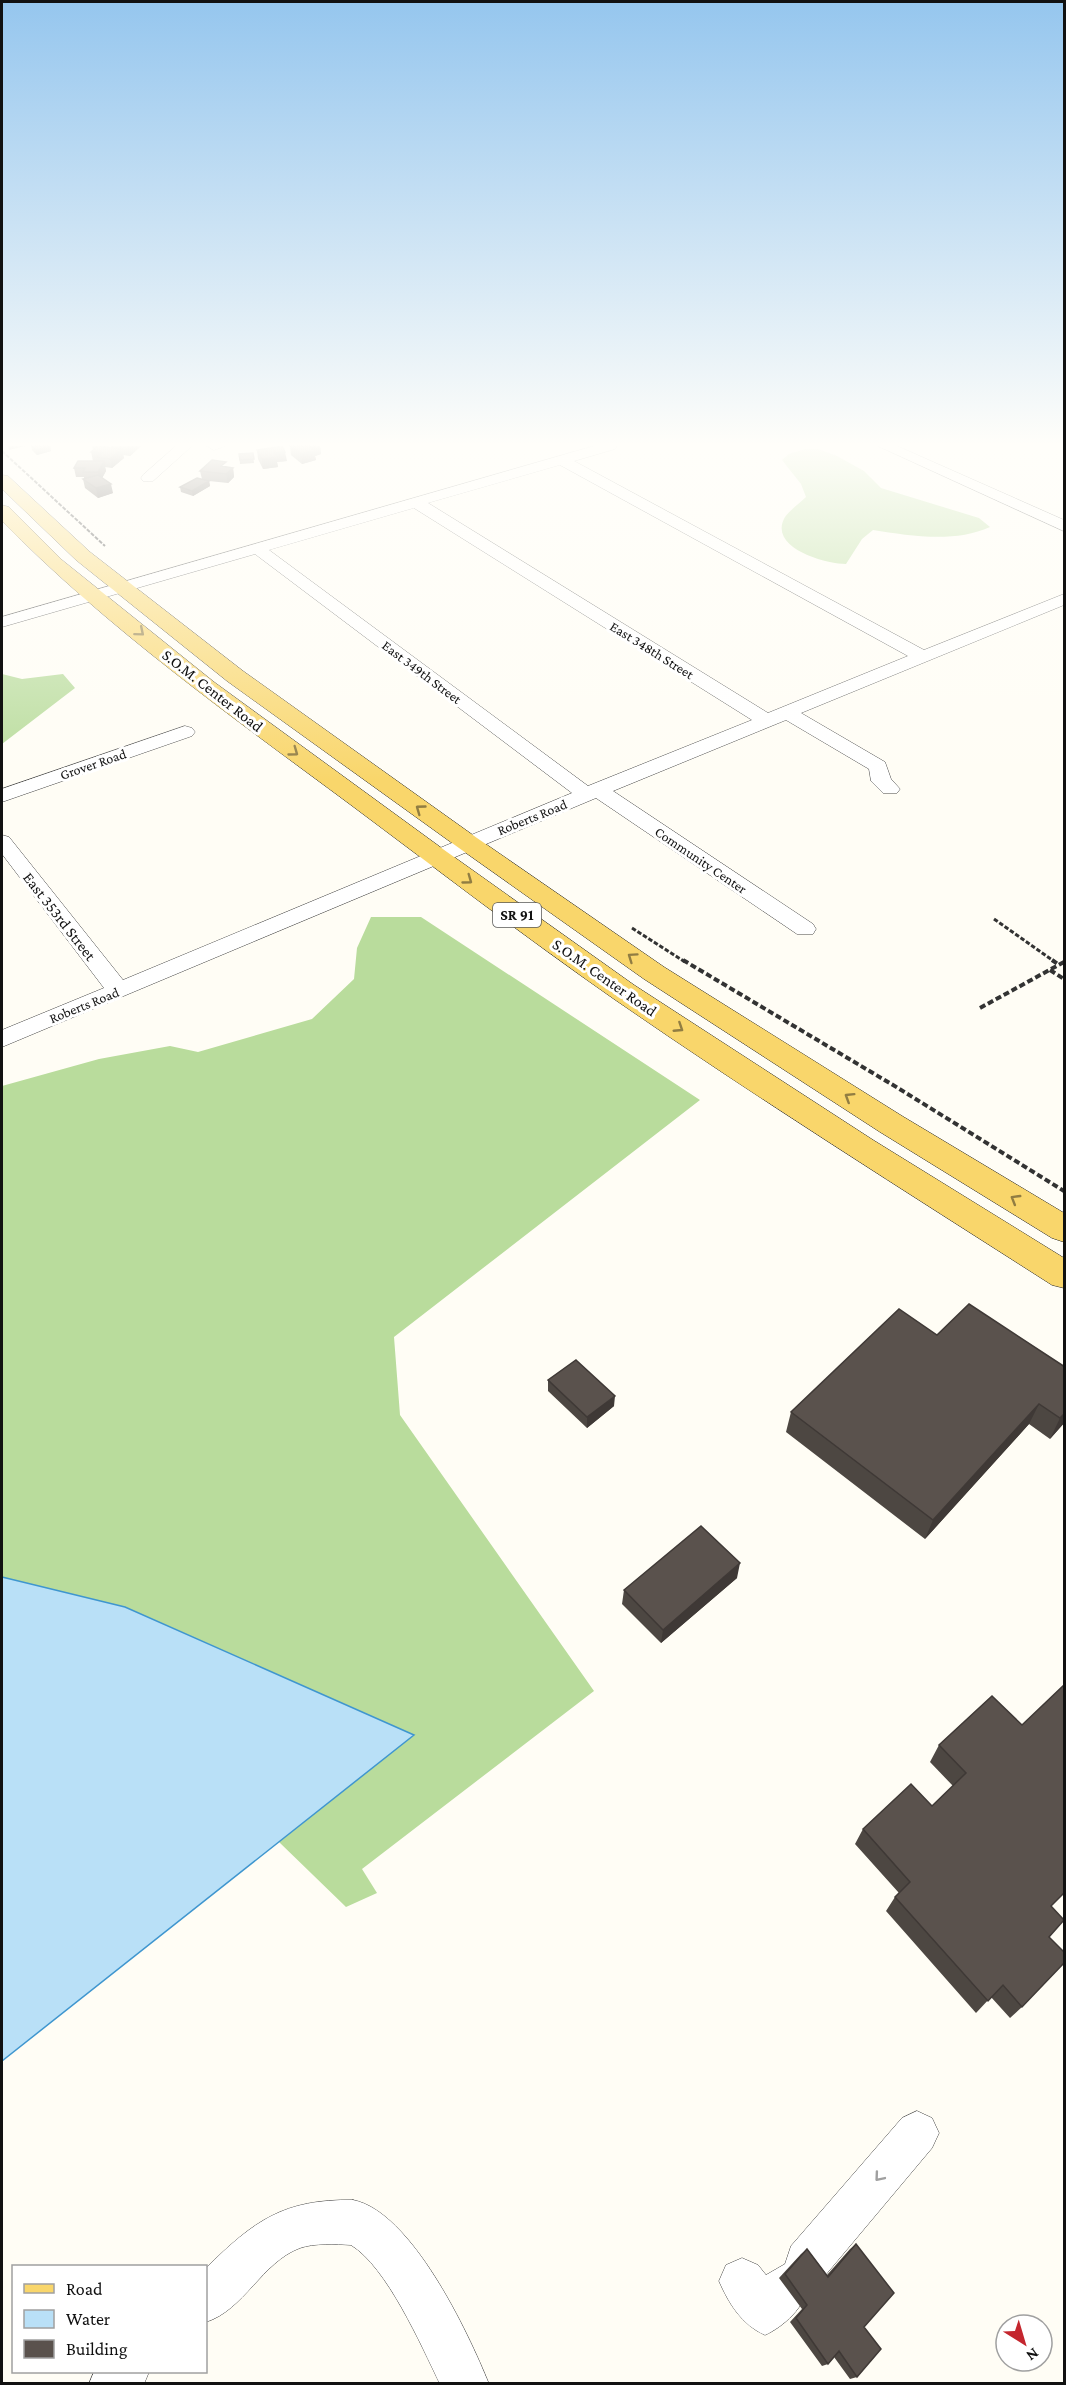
<svg xmlns="http://www.w3.org/2000/svg" width="1066" height="2385" viewBox="0 0 1066 2385" font-family="'Crimson Pro',serif">
<style>
.forest{fill:#b9dc9c}
.water{fill:#b9e0f7;stroke:#3f96cf;stroke-width:1.5}
.lines{fill:none;stroke-linecap:round;stroke-linejoin:round}
.minor-casing{stroke:#444;stroke-width:1}
.major-casing{stroke:#222;stroke-width:1}
.path-far2{stroke:#333;stroke-width:2;stroke-dasharray:4 1.5;stroke-linecap:butt}
.path-far1{stroke:#333;stroke-width:3;stroke-dasharray:4.5 2;stroke-linecap:butt}
.path{stroke:#333;stroke-width:4;stroke-dasharray:6 3;stroke-linecap:butt}
.minor{fill:#fff;fill-rule:evenodd}
.major{fill:#f9d66b;fill-rule:evenodd}
.wall{fill:#4d4742}
.shaded-wall{fill:#3f3936}
.building{fill:#5a524d;stroke:#3f3936;stroke-width:1.5}
.oneway{stroke:#917d42}
.oneway2{stroke:#a0a0a0}
.labels{text-anchor:middle;stroke-width:6;stroke-linejoin:round;paint-order:stroke}
.far-street-label{font-size:14px;fill:#111;stroke:#fff}
.shield{fill:#fff;stroke:#585858;stroke-width:1.5}
.shield-label{font-size:15px;font-weight:bold;fill:#111}
.street-label{font-size:16px;fill:#111;stroke:#fff}
</style>
<rect width="100%" height="100%" fill="#fffdf5"/>
<!-- forest -->
<path class="forest" d="M805,449H818L837,456L864,471L881,488L979,518L990,527C955,543 911,536 873,530L862,539L846,564C826,564 767,548 785,517C790,510 800,503 806,497L801,484L782,460L789,454Z
M2,674L22,679L63,674L75,688L2,744Z
M371,917H421L700,1100L394,1337L400,1415L594,1691L362,1869L377,1893L346,1907L279,1842L414,1735L125,1607L2,1577V1086L99,1059L170,1046L198,1052L312,1019L354,979L357,948Z"/>
<!-- water -->
<path class="water" d="M2,1577L125,1607L414,1735L2,2061Z"/>
<g class="lines">
<!-- minor casing -->
<g class="minor-casing">
<path id="minor" d="M176,446H192L153,481H143L141,478L143,475Z
M207,446H225L214,450Z
M594,446H617L615,449L574,461L924,650L1064,594V605L801,713L885,762L891,779L900,789L897,793H883L871,781L869,769L786,720L613,791L813,924L816,929L813,934H797L596,798L2,1047V1030L104,988L2,854V835L9,837L123,980L572,793L255,554L2,627V617ZM560,465L908,656L768,713L428,503ZM414,508L752,720L588,786L269,550Z
M878,446H897L1064,520V531Z
M185,726L192,728L195,732L192,736L2,802V789Z
M917,2111L932,2118L939,2133L932,2148L823,2278L807,2285C807,2306 783,2327 765,2335C742,2325 729,2304 719,2281L726,2265L742,2258L758,2265L766,2275L785,2264L791,2246L902,2118Z
M353,2200C411,2211 468,2332 489,2384H440C421,2345 387,2267 351,2245C336,2244 314,2243 300,2248C262,2262 244,2310 206,2322V2268C254,2221 283,2199 353,2200Z
M94,2372H149L144,2384H89Z"/>
</g>
<!-- major casing -->
<g class="major-casing">
<path id="major" d="M2,475L8,476L90,552L243,671L477,838L664,967L902,1116L1064,1213V1242L1052,1238L880,1132L644,979L459,848L227,681L76,560L2,489Z
M2,505L9,507L62,560L214,682L447,852L634,985L873,1140L1064,1258V1288L1052,1285C905,1191 757,1098 614,999C525,937 438,870 351,805C231,716 107,628 2,521Z"/>
</g>
<!-- path-far2 -->
<path class="path-far2" d="M2,451L105,546"/>
<!-- path-far1 -->
<path class="path-far1" d="M994,919L1055,962
M632,928L685,962"/>
<!-- path -->
<path class="path" d="M683,960L898,1088L1064,1191
M1052,960L1059,965
M1050,970L1064,979
M980,1008L1064,962"/>
<!-- minor -->
<use href="#minor" class="minor"/>
<!-- major -->
<use href="#major" class="major"/>
</g>
<!-- wall -->
<path class="wall" d="M31,446L50,447L51,451L37,455L32,450Z
M93,446H109L108,448H111V446H141L130,456L123,455L124,458L112,468L105,467L106,471L102,478L113,493L98,498L85,488L83,479H84V477H76L74,468L93,461L91,452L93,450L92,447Z
M290,446H320L321,454L315,456L316,460L302,464L291,455Z
M257,450L287,461L277,462L278,467L263,469L258,459Z
M253,453L254,463L240,464L239,454Z
M227,467L233,468L234,477L228,483L209,481L210,486L193,496L181,492L180,487L202,479L200,471Z
M937,1335L1065,1367V1422L1050,1439L1029,1424L925,1539L786,1432L791,1412Z
M548,1380L614,1406L587,1428L548,1391Z
M737,1578L661,1643L622,1604L624,1590Z
M992,1696L1052,1906L1049,1937L1022,2007L1010,2018L991,1997L976,2013L886,1911L895,1897L899,1893L855,1844L863,1829L932,1806L953,1786L930,1762L939,1745Z
M856,2244L864,2327L857,2377L850,2379L834,2357L828,2364L822,2366L790,2322L802,2309L779,2278L801,2254L807,2249L827,2275L850,2249Z"/>
<!-- shaded-wall -->
<path class="shaded-wall" d="M8,446H25L9,450Z
M128,446H141L130,456Z
M316,446H320L321,454L315,456L316,460L302,464L301,454L310,447Z
M50,447L51,451L37,455L36,450Z
M122,449L124,458L112,468L110,459Z
M285,452L287,461L277,462L278,467L263,469L262,459L275,453Z
M104,461L106,471L100,482L98,472Z
M233,468L234,477L228,483L226,474Z
M209,481L210,486L193,496L192,491Z
M111,484L113,493L98,498L96,488Z
M615,1396L614,1406L587,1428V1417Z
M1039,1404L1029,1424L925,1539L933,1520Z
M1065,1413V1422L1050,1439L1060,1418Z
M740,1563L737,1578L661,1643L663,1630Z"/>
<!-- building -->
<path class="building" d="M32,446H49L50,447L36,450Z
M98,446L122,449L110,459L96,457L101,453L91,452Z
M282,446L285,452L275,453L277,457L262,459L257,450Z
M290,446H316L310,447L315,451L301,454Z
M253,453L254,459L240,460L239,454Z
M212,460L226,462L221,466L233,468L226,474L200,471Z
M78,461H104L98,472H83L85,468H74Z
M98,475L111,484L96,488L83,479Z
M197,478L209,481L192,491L180,487Z
M969,1304L1065,1367V1413L1060,1418L1039,1404L933,1520L791,1412L899,1309L937,1335Z
M576,1360L615,1396L587,1417L548,1380Z
M701,1526L740,1563L663,1630L624,1590Z
M1065,1684V1892L1051,1906L1064,1920L1049,1937L1065,1953V1962L1022,2007L1003,1985L988,2001L895,1897L910,1882L863,1829L911,1784L932,1806L966,1773L939,1745L992,1696L1022,1725Z
M856,2244L894,2293L864,2327L881,2349L857,2377L839,2351L828,2364L796,2318L807,2305L785,2274L807,2249L828,2277Z"/>
<!-- one-way arrows -->
<defs><path id="oneway-chevron" d="M-2-3.5L2.5 0L-2 3.5" fill="none" stroke-width="1.6" stroke-linecap="round" stroke-linejoin="round" transform="scale(1.5)"/></defs>
<g class="oneway">
<use href="#oneway-chevron" transform="translate(140 632) rotate(40)"/>
<use href="#oneway-chevron" transform="translate(294 752) rotate(36)"/>
<use href="#oneway-chevron" transform="translate(420 809) rotate(-144)"/>
<use href="#oneway-chevron" transform="translate(468 880) rotate(36)"/>
<use href="#oneway-chevron" transform="translate(632 957) rotate(-145)"/>
<use href="#oneway-chevron" transform="translate(679 1028) rotate(33)"/>
<use href="#oneway-chevron" transform="translate(849 1097) rotate(-148)"/>
<use href="#oneway-chevron" transform="translate(1015 1199) rotate(-149)"/>
</g>
<use class="oneway2" href="#oneway-chevron" transform="translate(879 2177) rotate(130)"/>
<!-- sky -->
<linearGradient id="sky" x2="0" y2="1"><stop stop-color="#95c6ee"/><stop offset="0.57" stop-color="#fffefa"/><stop offset="1" stop-color="#fffefa" stop-opacity="0"/></linearGradient>
<rect width="1066" height="780" fill="url(#sky)"/>
<g class="labels">
<!-- far-street labels -->
<g class="far-street-label">
<text transform="translate(652 650) rotate(32)" y="5">East 348th Street</text>
<text transform="translate(422 672) rotate(37)" y="5">East 349th Street</text>
<text transform="translate(93 764) rotate(-19)" y="5">Grover Road</text>
<text transform="translate(532 817) rotate(-22)" y="5">Roberts Road</text>
<text transform="translate(701 860) rotate(34)" y="5">Community Center</text>
<text transform="translate(84 1005) rotate(-22)" y="5">Roberts Road</text>
</g>
<!-- shield labels -->
<rect class="shield" x="493" y="903" width="48" height="24" rx="4.5"/>
<g class="shield-label">
<text x="517" y="920">SR 91</text>
</g>
<!-- street labels -->
<g class="street-label">
<text transform="translate(213 690) rotate(38)" y="6">S.O.M. Center Road</text>
<text transform="translate(60 916) rotate(52)" y="6">East 353rd Street</text>
<text transform="translate(605 977) rotate(35)" y="6">S.O.M. Center Road</text>
</g>
</g>
<!-- border -->
<rect width="1066" height="2385" fill="none" stroke="#111111" stroke-width="6"/>
<!-- legend -->
<rect x="12" y="2265" width="195" height="108" fill="#ffffff" stroke="#a0a0a0" stroke-width="1.5"/>
<rect x="24" y="2284" width="30" height="9" fill="#f9d66b" stroke="#a0a0a0" stroke-width="1.5"/>
<text x="66" y="2295" font-size="18" fill="#111111">Road</text>
<rect x="24" y="2310" width="30" height="18" fill="#b9e0f7" stroke="#a0a0a0" stroke-width="1.5"/>
<text x="66" y="2325" font-size="18" fill="#111111">Water</text>
<rect x="24" y="2340" width="30" height="18" fill="#5a524d" stroke="#a0a0a0" stroke-width="1.5"/>
<text x="66" y="2355" font-size="18" fill="#111111">Building</text>
<!-- north arrow -->
<g transform="translate(1024 2343) rotate(143)"><circle r="28" fill="#ffffff" stroke="#a0a0a0" stroke-width="1.5"/>
<path d="M0-4.5L10 22L0 15L-10 22Z" fill="#c4262e"/>
<text y="-9" font-size="16" font-weight="bold" text-anchor="middle" fill="#111111">N</text>
</g>
</svg>
